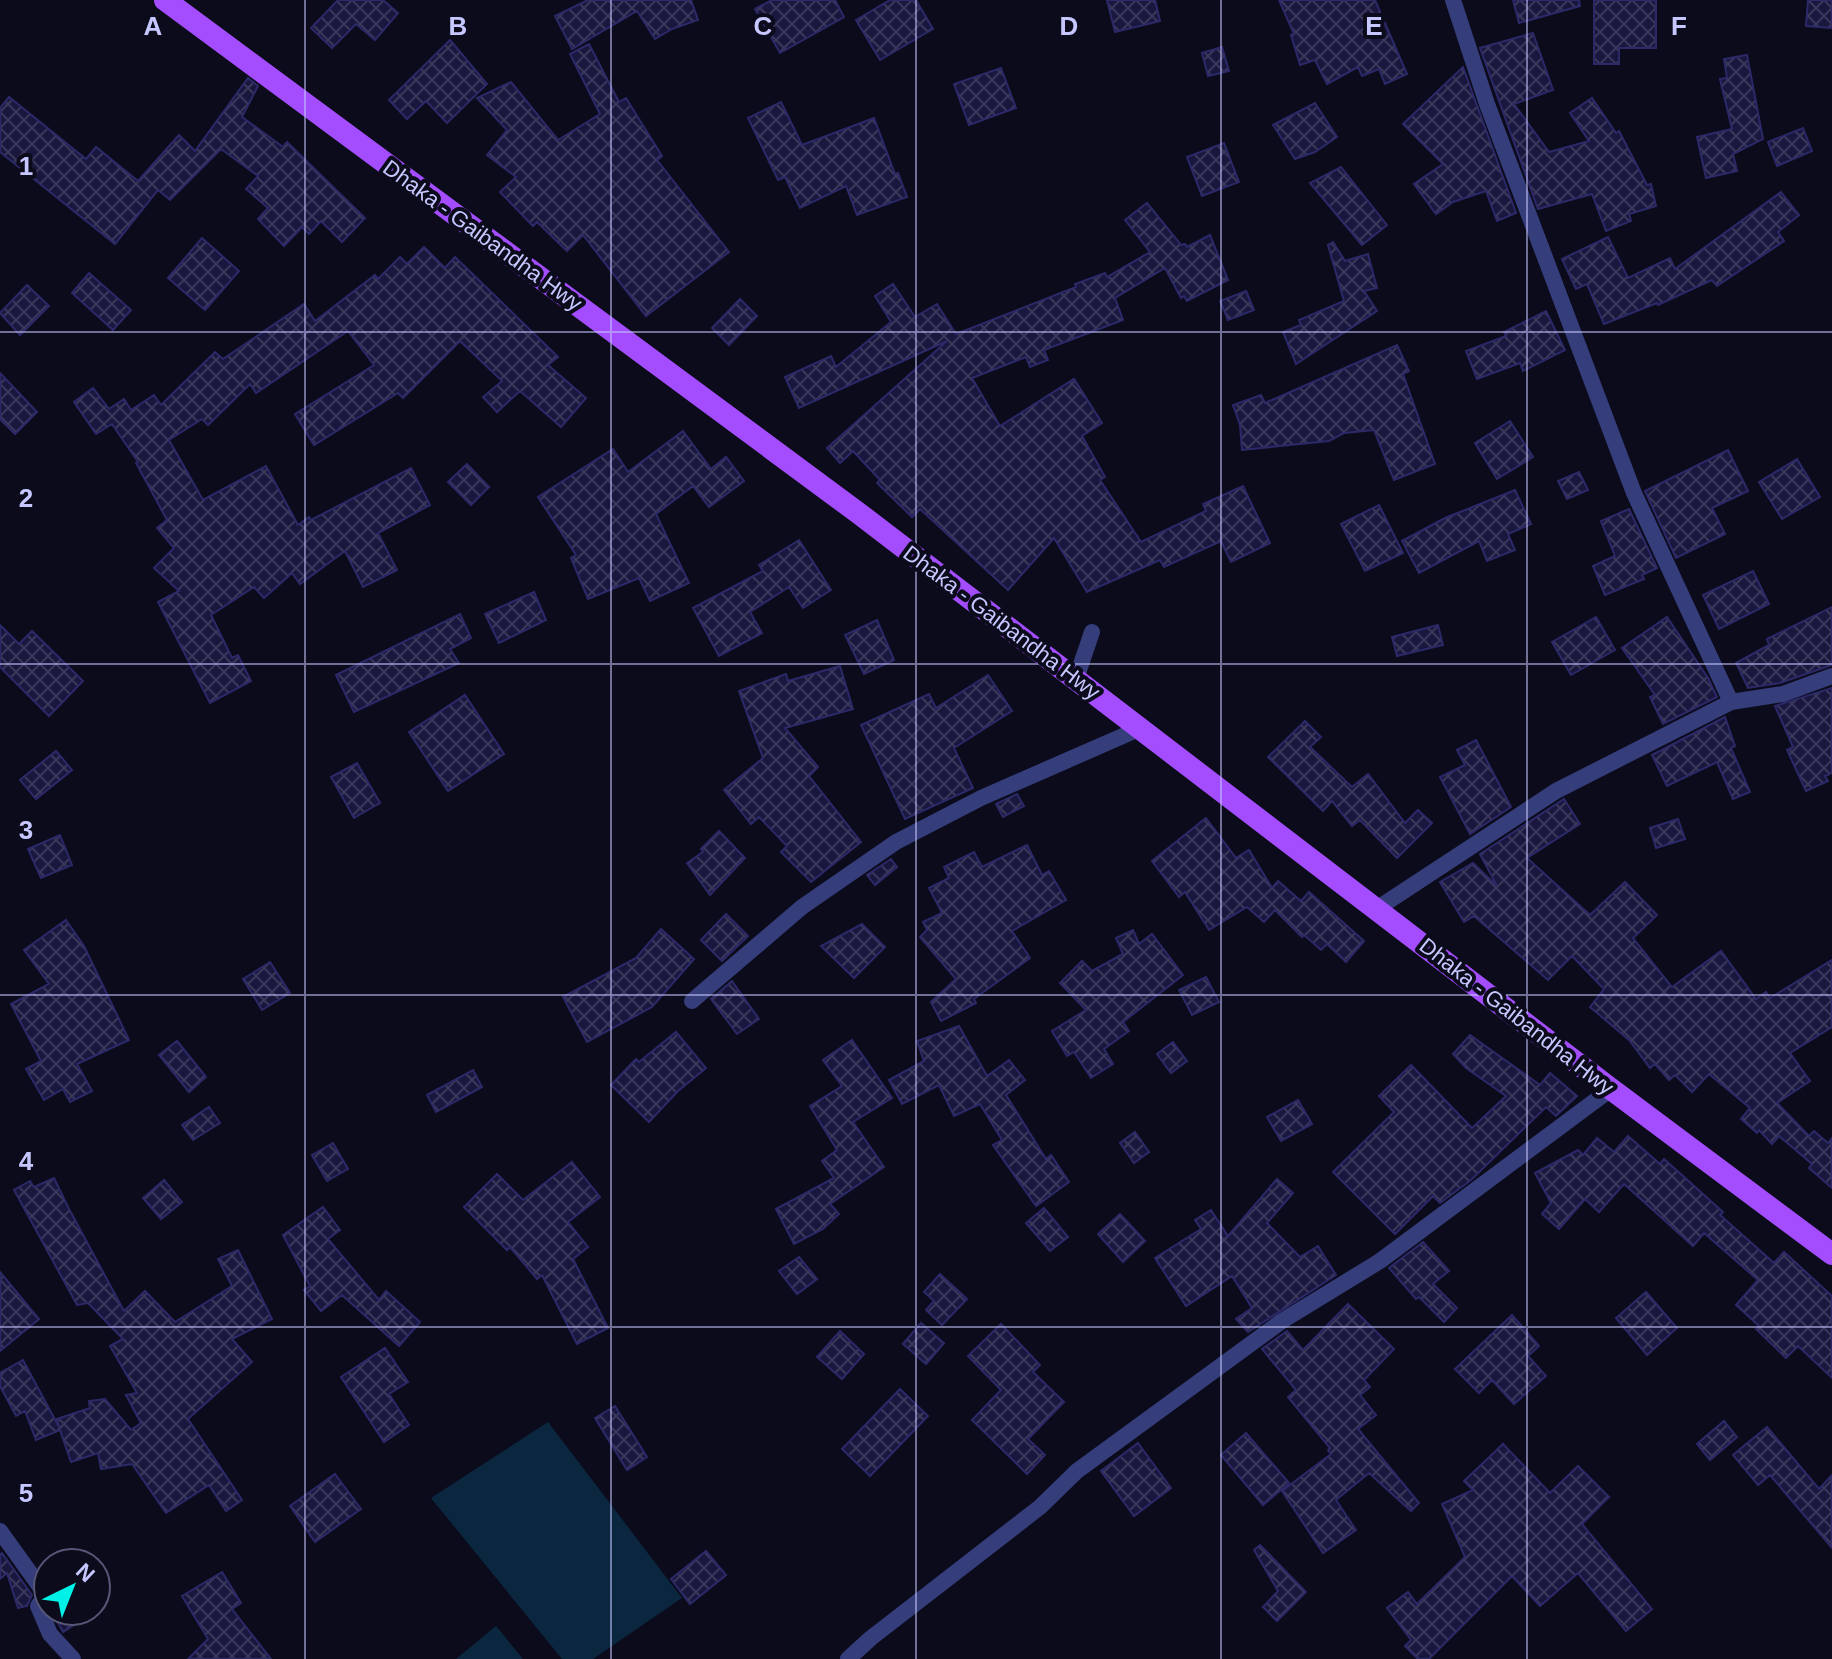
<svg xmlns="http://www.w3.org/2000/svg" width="1832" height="1659" viewBox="0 0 1832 1659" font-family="Helvetica,sans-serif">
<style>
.water{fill:#0b2740}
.building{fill:url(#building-cross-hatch);stroke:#2c2969;stroke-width:2}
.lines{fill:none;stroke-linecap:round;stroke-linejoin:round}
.minor{stroke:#353d7b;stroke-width:16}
.primary{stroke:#a34dff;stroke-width:22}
.grid{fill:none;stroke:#c6c7ff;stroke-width:2;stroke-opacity:0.55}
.labels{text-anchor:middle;stroke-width:8;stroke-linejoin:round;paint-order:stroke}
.street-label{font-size:22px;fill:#c6c7ff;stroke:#0b0b1c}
.grid-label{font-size:26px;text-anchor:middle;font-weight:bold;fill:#c6c7ff;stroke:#0b0b1c;stroke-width:8;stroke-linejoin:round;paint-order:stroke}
</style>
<defs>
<pattern id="building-cross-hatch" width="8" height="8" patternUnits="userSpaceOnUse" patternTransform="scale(2)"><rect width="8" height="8" fill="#19173d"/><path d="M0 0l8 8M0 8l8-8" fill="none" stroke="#39375a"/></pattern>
</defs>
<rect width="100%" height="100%" fill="#0b0b1c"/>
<!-- water -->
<path class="water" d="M548,1422L682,1598L593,1659H562L431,1498Z
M496,1626L523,1659H456Z"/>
<!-- building -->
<path class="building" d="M338,0H383L398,13L375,40L356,24L332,48L311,28Z
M588,0H691L698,20L672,29L655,39L637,11L572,49L555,16Z
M772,0H835L844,17L780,53L755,9Z
M890,0H916L933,29L880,60L856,20Z
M1107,0H1155L1160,21L1115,32Z
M1279,0H1375L1407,74L1385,84L1379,69L1362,76L1358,67L1327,84L1315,60L1300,65L1291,35L1294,34Z
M1513,0H1579L1580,6L1519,23Z
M1594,0H1656V48H1619V64H1594Z
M1808,0H1832V28L1806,26Z
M1533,33L1553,90L1514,104L1549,152L1589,141L1570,113L1592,98L1616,133L1619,131L1647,185L1651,184L1656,206L1629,214L1631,221L1606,231L1592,194L1538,209L1480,48Z
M450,40L487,84L447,123L426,101L407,119L389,100Z
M589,44L619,102L626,98L662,156L657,160L729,252L646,316L583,235L567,251L537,222L533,226L500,192L516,177L487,155L507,130L477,98L511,82L558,140L600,114L570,54Z
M1222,47L1229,71L1208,76L1202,53Z
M1747,55L1763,139L1733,154L1737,171L1706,178L1697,137L1732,129L1720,79L1727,78L1724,59Z
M1463,67L1516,213L1497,221L1486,191L1453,202L1436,214L1414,184L1443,164L1403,124Z
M1001,68L1016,108L969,125L954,84Z
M248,78L258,86L242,117L283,147L287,142L365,218L342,242L321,221L309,234L302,227L284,246L258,219L268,208L246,189L258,176L221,149L170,200L158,190L115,244L0,152V108L9,97L86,159L96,147L138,181L179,135L195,151Z
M781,102L802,145L874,118L895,174L898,173L907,197L857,215L846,186L800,208L785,177L778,180L748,118Z
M1315,103L1337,137L1315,152L1295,159L1273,125Z
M1803,128L1812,151L1777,166L1768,142Z
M1224,143L1239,182L1202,196L1187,157Z
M1341,167L1387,225L1362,245L1310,183Z
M1781,192L1799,215L1778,232L1784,241L1717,286L1712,280L1658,305L1657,303L1604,324L1587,284L1576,289L1562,259L1608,237L1628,278L1670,258L1675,269Z
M1147,203L1181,245L1185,244L1187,247L1210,235L1228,280L1187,301L1184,296L1181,298L1165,268L1115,298L1123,320L1044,350L1048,360L1030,367L1026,357L972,378L1000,426L1074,379L1102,423L1082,436L1105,477L1100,480L1141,542L1206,511L1203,504L1243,486L1270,543L1231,562L1221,541L1164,567L1160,560L1087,592L1054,538L1008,590L920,509L912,517L877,483L880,480L853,451L840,463L827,448L947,341L799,408L785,377L831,356L836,367L891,322L875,296L893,284L915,317L937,304L956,334L1076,287L1075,284L1105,273L1107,277L1150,252L1125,220Z
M202,238L239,271L205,310L168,278Z
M1333,242L1345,261L1368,254L1377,288L1364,291L1377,311L1296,364L1283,332L1301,325L1299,320L1344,301L1328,245Z
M424,247L445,268L455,257L558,357L548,365L586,398L561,427L520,391L497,412L483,397L502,381L460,341L403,398L398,393L314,445L295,414L374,365L348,331L256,393L250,384L208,425L202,419L169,440L203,500L266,466L298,525L309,517L311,520L411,468L430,505L378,533L397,570L363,587L345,551L300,584L292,573L264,598L254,587L211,615L232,658L238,655L251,681L210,703L158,602L179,591L154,568L174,548L157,528L167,520L136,463L138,462L112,424L96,434L74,402L93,388L109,409L124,399L131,410L154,395L161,405L215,352L223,359L304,304L315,321L375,275L378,279L400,257L407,264Z
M89,273L131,310L113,330L72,293Z
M27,285L49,306L20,335L0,313Z
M1246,291L1254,310L1228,320L1220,301Z
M740,299L757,316L729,345L712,328Z
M1546,311L1565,350L1523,371L1520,363L1477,379L1466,351L1506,336L1504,332Z
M1397,345L1409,371L1403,374L1435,464L1394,480L1374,430L1344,433L1329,441L1242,450L1240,425L1233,405L1261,395L1265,403Z
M0,373L37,412L15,434L0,419Z
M1510,421L1533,457L1497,479L1475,443Z
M683,431L711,469L726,457L744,481L709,507L693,486L656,514L689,583L650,601L639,578L588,599L571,558L576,555L538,497L613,449L628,472Z
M1728,450L1748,491L1712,508L1725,534L1676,558L1645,491Z
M1797,459L1820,497L1782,519L1759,482Z
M467,464L489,487L471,505L448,482Z
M1579,472L1588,490L1567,499L1558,481Z
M1515,490L1531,524L1508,534L1515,550L1487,561L1479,541L1419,573L1402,541L1445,518Z
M1379,505L1403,553L1365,571L1341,524Z
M1629,509L1657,568L1642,575L1644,579L1605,595L1593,566L1615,556L1601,521Z
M799,540L831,590L803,608L789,587L750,612L762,633L719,656L693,608L763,571L759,565Z
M1753,571L1769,604L1719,629L1703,595Z
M534,592L546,620L499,643L485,614Z
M1832,607V665L1780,683L1748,688L1736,663L1769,645L1767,639Z
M460,614L471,638L450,649L459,663L354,712L336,675Z
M1596,617L1615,650L1571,675L1552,642Z
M1667,617L1708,678L1717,697L1663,724L1650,697L1655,695L1622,648Z
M877,620L894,660L864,674L845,635Z
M0,625L19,644L32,631L83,681L49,716L0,667Z
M1438,625L1443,645L1397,656L1392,637Z
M840,666L853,709L785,728L818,767L809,776L861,842L811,882L781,852L787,846L759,817L751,824L724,790L763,758L739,691L786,674L788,681Z
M988,675L1012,711L954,748L973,788L905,819L861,725L929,694L936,708Z
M1832,688V773L1825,776L1828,781L1806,791L1787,750L1793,747L1775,706Z
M465,695L504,754L448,791L409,732Z
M1725,717L1735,746L1731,748L1750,792L1733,799L1717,762L1667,786L1652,755Z
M1305,721L1321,737L1310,747L1352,787L1368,774L1405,823L1418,810L1432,823L1397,858L1360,820L1352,826L1332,801L1323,811L1268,757Z
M1476,740L1511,807L1470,834L1440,777L1465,765L1457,750Z
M56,751L72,770L36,799L20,780Z
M357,763L380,803L354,818L331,777Z
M1017,794L1024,806L1003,817L996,804Z
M1564,799L1580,824L1527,858L1590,915L1625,882L1657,915L1633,938L1672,987L1721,951L1756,999L1766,992L1770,998L1832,960V1027L1790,1053L1810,1081L1777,1103L1809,1136L1814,1131L1828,1143L1832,1138V1188L1809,1168L1812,1164L1779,1136L1772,1144L1759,1130L1757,1133L1741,1119L1750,1108L1709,1074L1692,1092L1675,1075L1669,1080L1655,1064L1650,1068L1629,1040L1590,1007L1604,989L1572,956L1548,980L1474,916L1464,922L1440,882L1473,863L1497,886L1480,854Z
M1206,818L1236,858L1249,850L1272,888L1278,881L1301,901L1309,892L1364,941L1346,962L1327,944L1321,950L1304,935L1302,937L1275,910L1264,922L1247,907L1209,930L1185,892L1179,897L1152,861Z
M1678,819L1685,839L1656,848L1650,828Z
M719,831L745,858L710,895L687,863L703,852L701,849Z
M60,835L72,865L41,878L28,849Z
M1027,845L1042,875L1049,871L1066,900L1012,931L1030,958L974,999L976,1003L941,1021L931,1002L956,979L920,937L927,930L923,922L942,913L929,888L949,878L944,867L974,852L982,867Z
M891,859L897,867L875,885L867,875Z
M726,914L748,936L722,961L701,940Z
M66,920L84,946L129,1040L77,1064L92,1091L70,1102L63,1089L44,1100L26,1069L41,1061L11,1004L49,984L24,950Z
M862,924L885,947L854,978L821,946Z
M661,929L694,959L652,1007L587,1042L563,997L636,958Z
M1133,930L1139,944L1152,934L1183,975L1123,1022L1129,1031L1104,1049L1113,1064L1091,1078L1074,1052L1067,1056L1052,1031L1086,1010L1060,983L1082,961L1092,971L1123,954L1116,938Z
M270,962L290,993L262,1010L243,979Z
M1206,977L1219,1002L1192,1015L1179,990Z
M732,981L759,1019L737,1034L711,999Z
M959,1026L987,1076L1009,1060L1025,1080L1006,1095L1046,1159L1051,1155L1069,1182L1036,1206L993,1145L1002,1140L980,1104L954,1116L939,1085L902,1104L889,1080L924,1061L917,1041Z
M676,1032L706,1068L678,1091L649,1122L611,1085L636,1059L639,1062Z
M1470,1035L1540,1085L1550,1073L1577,1096L1556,1116L1546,1107L1471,1180L1440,1203L1433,1196L1395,1234L1333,1172L1394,1112L1379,1096L1411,1065L1472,1128L1506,1096L1466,1068L1453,1054Z
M852,1040L892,1098L853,1122L884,1167L830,1204L839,1214L823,1229L794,1244L776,1209L834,1178L822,1161L837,1150L810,1106L842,1086L823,1060Z
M177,1041L206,1077L189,1092L159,1055Z
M1173,1042L1187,1061L1171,1073L1157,1054Z
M473,1070L482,1087L436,1112L427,1095Z
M1298,1100L1312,1124L1281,1141L1267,1117Z
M209,1107L220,1123L193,1140L182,1125Z
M1135,1132L1149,1152L1134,1163L1120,1143Z
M1628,1136L1660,1164L1664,1159L1723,1212L1720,1215L1774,1263L1784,1252L1832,1296V1378L1798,1346L1786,1358L1756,1329L1759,1326L1736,1305L1758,1280L1704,1233L1693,1246L1624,1184L1599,1212L1585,1199L1559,1229L1542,1214L1551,1203L1535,1173L1578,1150L1583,1155L1597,1138L1614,1152Z
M333,1143L348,1169L327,1181L312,1155Z
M572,1162L600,1197L568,1222L588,1247L573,1259L608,1328L577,1344L542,1275L537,1279L510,1247L507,1250L464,1207L497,1174L523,1200Z
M54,1178L68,1207L124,1311L145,1291L175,1322L232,1286L218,1259L238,1250L272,1319L232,1339L252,1362L188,1419L242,1500L226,1511L209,1485L166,1513L132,1464L101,1469L98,1453L71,1462L60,1430L36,1440L25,1411L16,1416L0,1386V1373L23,1360L59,1427L57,1419L90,1408L89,1401L105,1399L131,1430L141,1423L126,1395L137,1393L110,1346L123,1339L88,1303L77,1305L14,1190L30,1181L34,1187Z
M1277,1179L1293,1193L1267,1223L1300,1257L1318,1246L1336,1275L1248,1332L1236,1319L1252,1308L1232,1276L1186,1306L1155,1258L1201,1229L1195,1220L1211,1210L1228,1236Z
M164,1180L182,1202L161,1219L143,1198Z
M323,1207L340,1230L328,1239L379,1300L386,1291L420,1322L399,1346L342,1295L321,1311L304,1290L310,1286L283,1235Z
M1044,1208L1068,1237L1050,1251L1026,1223Z
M1120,1214L1145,1241L1123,1262L1098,1234Z
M1423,1242L1449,1271L1433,1284L1457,1308L1444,1322L1419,1297L1416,1299L1389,1268Z
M799,1257L817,1279L797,1294L779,1271Z
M0,1272L39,1319L0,1351Z
M940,1274L967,1299L942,1325L926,1310L934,1301L924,1292Z
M1646,1292L1677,1328L1647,1355L1616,1318Z
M1348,1304L1394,1349L1364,1380L1370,1387L1360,1395L1376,1415L1358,1429L1419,1503L1411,1511L1369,1473L1336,1500L1356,1530L1323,1553L1282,1491L1331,1454L1328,1450L1330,1448L1288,1397L1296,1390L1262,1349L1287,1331L1303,1350Z
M1512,1315L1539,1346L1528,1356L1546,1376L1514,1404L1492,1380L1479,1393L1455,1369Z
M921,1323L944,1343L926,1364L903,1344Z
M1001,1324L1040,1365L1033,1372L1064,1402L1028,1439L1045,1455L1027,1474L972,1420L1001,1390L968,1356Z
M840,1331L864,1354L842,1379L817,1357Z
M385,1348L408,1382L389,1394L409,1425L384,1442L341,1377Z
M900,1389L928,1416L870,1476L842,1449Z
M615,1406L647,1457L627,1470L595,1418Z
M1724,1421L1737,1437L1710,1460L1697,1444Z
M1767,1427L1819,1489L1832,1475V1548L1770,1475L1758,1485L1733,1455Z
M1246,1433L1289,1483L1263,1505L1221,1455Z
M1138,1443L1171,1488L1134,1516L1101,1471Z
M1503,1444L1550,1493L1578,1466L1609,1497L1582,1524L1652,1609L1626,1631L1578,1573L1540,1606L1512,1576L1429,1659H1418L1405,1646L1411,1640L1387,1608L1408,1592L1417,1604L1465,1557L1442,1504L1473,1490L1464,1481Z
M335,1474L361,1509L315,1542L290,1506Z
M1260,1545L1306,1592L1277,1621L1263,1607L1278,1591L1254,1550Z
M706,1551L726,1575L690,1604L671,1579Z
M2,1553L32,1595L27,1606L18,1608L7,1573L0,1579V1555Z
M222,1572L241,1603L232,1609L271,1659H188L208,1639L182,1596Z
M52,1611H96L63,1632Z"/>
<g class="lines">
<!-- minor -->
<path class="minor" d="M1453,0L1487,104L1634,493L1731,702
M1076,679L1092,632
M1378,908L1556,791L1731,702L1783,694L1832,676
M692,1001L802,907L896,842L981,798L1141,728
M0,1531L46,1595L38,1606L50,1634L73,1659
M848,1659L871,1638L1040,1507L1077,1471L1282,1321L1380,1261L1611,1089"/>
<!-- primary -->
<path class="primary" d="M165,0L857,512L1611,1089L1832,1254"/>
</g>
<!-- grid -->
<path class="grid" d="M305,0V1659M611,0V1659M916,0V1659M1221,0V1659M1527,0V1659M0,332H1832M0,664H1832M0,995H1832M0,1327H1832"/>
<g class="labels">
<!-- street labels -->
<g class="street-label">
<text transform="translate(483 235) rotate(36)" y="8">Dhaka - Gaibandha Hwy</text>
<text transform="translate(1002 622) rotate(37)" y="8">Dhaka - Gaibandha Hwy</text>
<text transform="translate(1517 1016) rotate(38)" y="8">Dhaka - Gaibandha Hwy</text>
</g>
</g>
<g class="grid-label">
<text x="153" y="35">A</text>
<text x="458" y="35">B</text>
<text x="763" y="35">C</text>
<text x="1069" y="35">D</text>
<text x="1374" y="35">E</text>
<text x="1679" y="35">F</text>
<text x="26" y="175">1</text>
<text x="26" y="507">2</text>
<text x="26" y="839">3</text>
<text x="26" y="1170">4</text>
<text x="26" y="1502">5</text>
</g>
<!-- north arrow -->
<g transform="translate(72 1587) rotate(43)"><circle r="38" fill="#0b0b1c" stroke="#565677" stroke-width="2"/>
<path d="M0-6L14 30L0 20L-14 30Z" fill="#00f1e7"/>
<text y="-12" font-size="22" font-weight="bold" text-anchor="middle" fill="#c6c7ff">N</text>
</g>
</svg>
